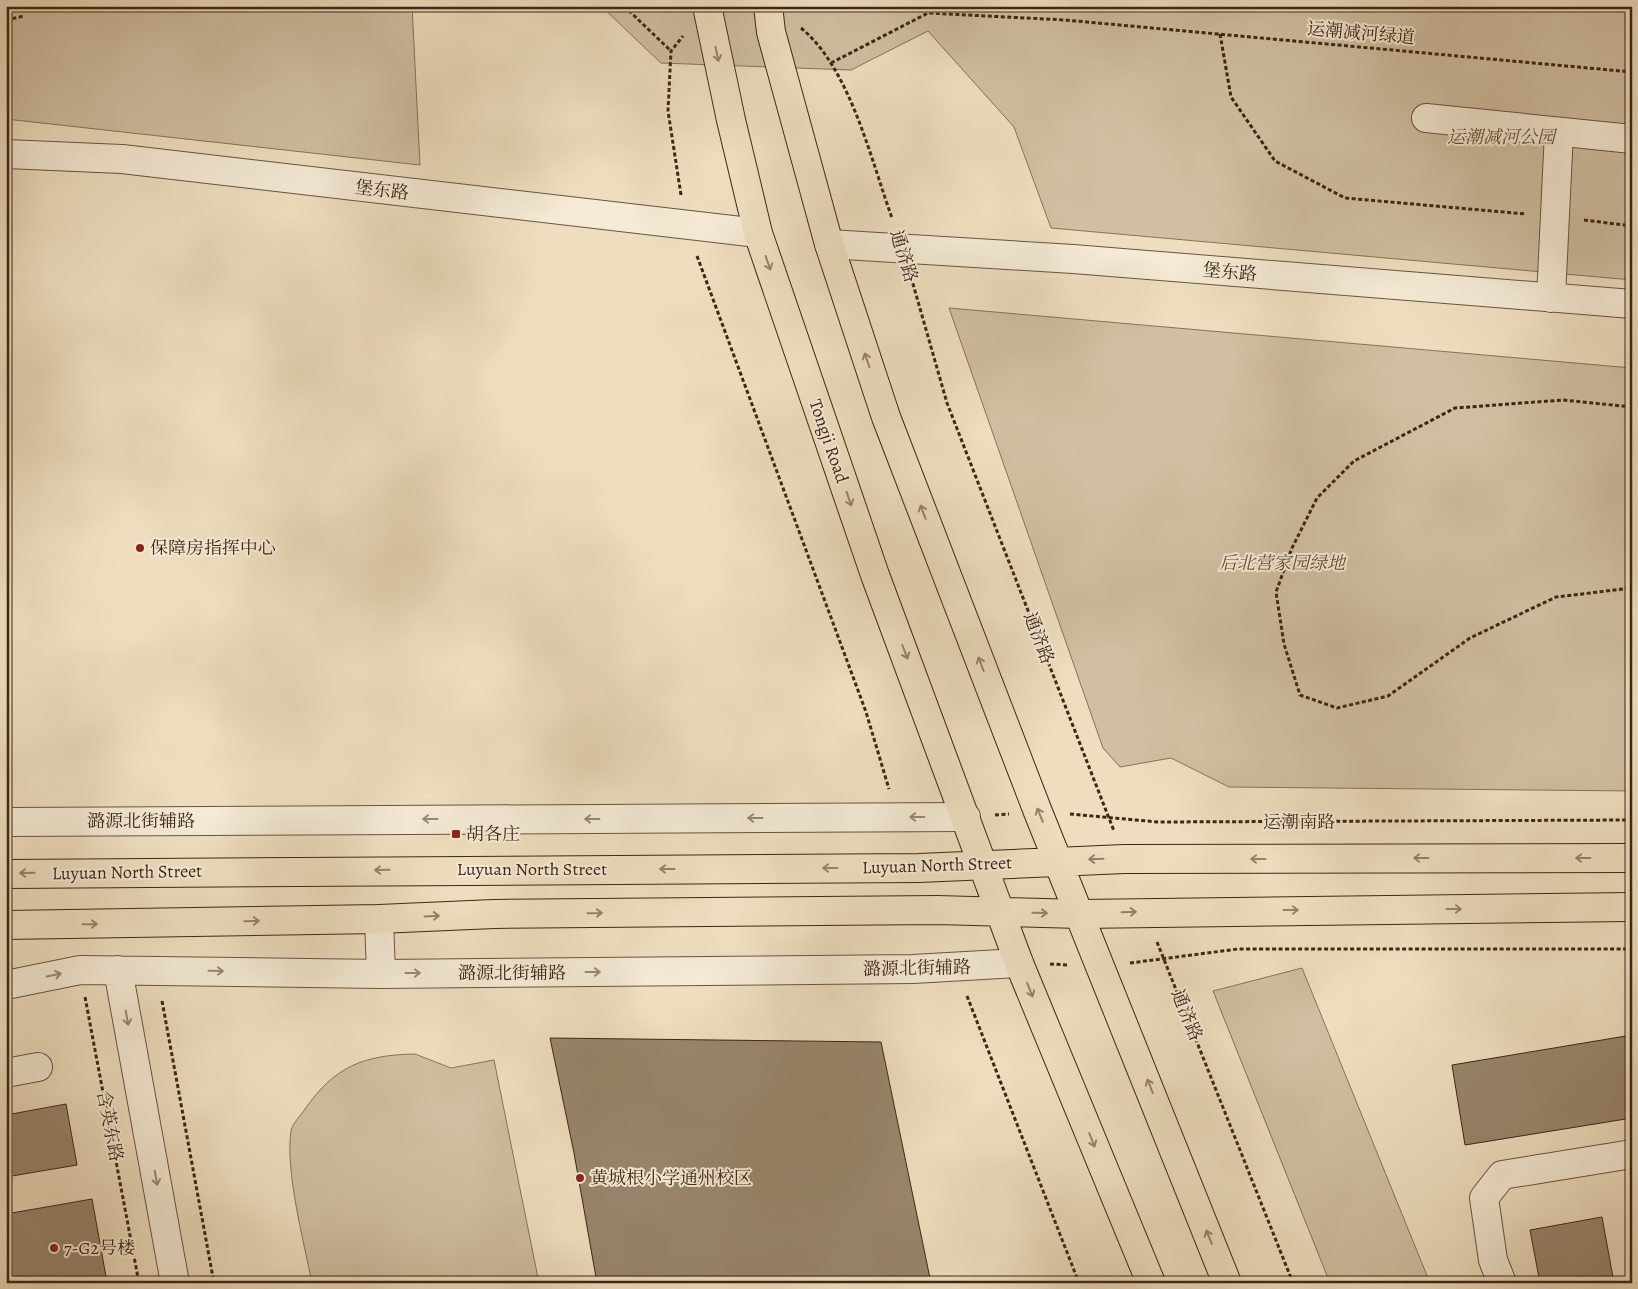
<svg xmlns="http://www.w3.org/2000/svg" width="1638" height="1289" viewBox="0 0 1638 1289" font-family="Alegreya,'Noto Serif SC',serif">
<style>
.green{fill:#d0bfa2;stroke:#86725c}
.building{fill:#99866e;stroke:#3d2616}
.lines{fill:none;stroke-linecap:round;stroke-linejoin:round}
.minor-casing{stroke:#695440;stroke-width:30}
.major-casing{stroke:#3d2616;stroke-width:30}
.path{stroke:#3d2616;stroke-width:3;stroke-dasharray:4 2.5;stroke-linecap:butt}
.minor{stroke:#f4ead5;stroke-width:28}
.major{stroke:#eedebf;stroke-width:28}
.oneway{stroke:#96826a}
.oneway2{stroke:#988876}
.poi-dot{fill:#8f2418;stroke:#f4ead5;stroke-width:2}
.labels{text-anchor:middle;stroke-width:4;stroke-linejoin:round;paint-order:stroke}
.street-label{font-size:18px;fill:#3d2616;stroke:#f4ead5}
.park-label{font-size:18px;font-style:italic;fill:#624c39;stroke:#f4ead5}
.poi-label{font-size:18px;fill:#3d2616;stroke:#f4ead5;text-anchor:start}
</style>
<rect width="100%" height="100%" fill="#eedebf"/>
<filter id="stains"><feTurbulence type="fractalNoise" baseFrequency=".004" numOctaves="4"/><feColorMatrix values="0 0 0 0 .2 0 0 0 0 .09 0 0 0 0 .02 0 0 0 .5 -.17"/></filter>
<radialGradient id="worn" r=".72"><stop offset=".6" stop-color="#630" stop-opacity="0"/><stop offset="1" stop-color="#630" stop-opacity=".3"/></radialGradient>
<!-- green -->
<path class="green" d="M6,6H412L420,165L6,119Z
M601,6H1632V280L1051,228L1014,127L928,31L851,70L661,63Z
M949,308L1632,368V791L1229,787L1171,758L1120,767L1103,748Z
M1302,968L1430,1283H1330L1213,991Z
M415,1054L451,1068L494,1060L539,1283H312C304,1242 285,1171 291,1131C292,1124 301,1115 305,1109C335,1066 364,1055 415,1054Z"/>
<!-- building -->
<path class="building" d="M1632,1035V1118L1465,1145L1452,1065Z
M550,1038L881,1042L931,1283H597L574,1153Z
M66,1104L77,1165L6,1177V1115Z
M92,1199L107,1282L6,1283V1214Z
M1602,1217L1614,1283H1540L1530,1230Z"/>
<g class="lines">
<!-- minor casing -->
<g class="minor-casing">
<path id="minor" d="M1426,118L1632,139
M6,154L122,159L758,233
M829,244L1073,259L1632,304
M1551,298L1559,132
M6,822L966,817
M379,919L381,974
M118,970L175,1283
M6,985L80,970L381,974L913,969L1019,963
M6,1073L38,1067
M1502,1283L1493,1260L1484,1198L1502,1175L1632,1154"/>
</g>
<!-- major casing -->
<g class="major-casing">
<path id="major" d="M707,6L731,120L758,233L875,575L1019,963L1151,1283
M768,6L771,32L829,244L886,417L1038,812L1227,1283
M6,874L919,868L1124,859L1632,858
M6,925L379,919L494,914L937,910L1080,914L1632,907"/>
</g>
<!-- path -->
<path class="path" d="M624,6L671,51
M6,20L24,16
M801,28C850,68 871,160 892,218
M1220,34L1231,97L1275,161L1345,198L1526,214
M831,63L928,13L1065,20L1632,72
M681,195L668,111L671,51L683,36
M1584,220L1632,226
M697,256L866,712L889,789
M911,277L947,403L1114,831
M1632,407L1563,400L1455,408L1354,461L1317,498L1292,548L1276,592L1284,644L1300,695L1337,708L1388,696L1470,638L1556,597L1632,588
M1070,814L1158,822L1632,820
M995,815L1009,814
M1157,942L1293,1283
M1130,963L1238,949H1632
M1050,964L1069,965
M967,996L1079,1283
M85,997L139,1283
M162,1001L214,1283"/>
<!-- minor -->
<use href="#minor" class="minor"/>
<!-- major -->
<use href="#major" class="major"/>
</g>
<!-- one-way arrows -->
<defs><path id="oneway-shaft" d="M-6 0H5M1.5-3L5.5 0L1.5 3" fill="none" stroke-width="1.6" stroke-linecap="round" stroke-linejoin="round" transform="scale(1.25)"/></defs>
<g class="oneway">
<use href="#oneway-shaft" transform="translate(717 54) rotate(78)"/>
<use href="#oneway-shaft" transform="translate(768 263) rotate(71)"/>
<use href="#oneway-shaft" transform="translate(867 360) rotate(-109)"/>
<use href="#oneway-shaft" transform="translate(849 499) rotate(71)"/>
<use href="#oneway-shaft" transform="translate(923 512) rotate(-111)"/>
<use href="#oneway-shaft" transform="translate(905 652) rotate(69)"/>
<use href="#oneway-shaft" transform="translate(981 664) rotate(-111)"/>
<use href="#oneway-shaft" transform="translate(1040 815) rotate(-112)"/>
<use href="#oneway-shaft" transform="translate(1421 858) rotate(180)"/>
<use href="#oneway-shaft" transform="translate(1583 858) rotate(180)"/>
<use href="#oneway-shaft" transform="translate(1096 859) rotate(178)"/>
<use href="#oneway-shaft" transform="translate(1258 859) rotate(180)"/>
<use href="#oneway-shaft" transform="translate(830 868) rotate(180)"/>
<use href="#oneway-shaft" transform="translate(667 869) rotate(180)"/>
<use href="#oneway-shaft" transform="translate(382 870) rotate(179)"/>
<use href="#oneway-shaft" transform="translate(27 873) rotate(179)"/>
<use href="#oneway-shaft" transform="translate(1454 909)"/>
<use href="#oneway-shaft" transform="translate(1291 910)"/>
<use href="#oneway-shaft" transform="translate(1129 912) rotate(-2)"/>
<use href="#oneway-shaft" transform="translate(595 913) rotate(-1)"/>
<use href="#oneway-shaft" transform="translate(1040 913) rotate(1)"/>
<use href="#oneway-shaft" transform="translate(432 916) rotate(-3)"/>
<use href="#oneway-shaft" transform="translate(252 921) rotate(-1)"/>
<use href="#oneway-shaft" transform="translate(90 924) rotate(-1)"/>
<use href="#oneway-shaft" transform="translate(1030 990) rotate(68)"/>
<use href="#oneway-shaft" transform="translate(1150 1086) rotate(-112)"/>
<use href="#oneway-shaft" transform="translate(1092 1140) rotate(68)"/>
<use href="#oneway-shaft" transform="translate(1209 1237) rotate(-112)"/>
</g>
<g class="oneway2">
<use href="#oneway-shaft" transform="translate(917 817) rotate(-180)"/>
<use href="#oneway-shaft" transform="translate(755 818) rotate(180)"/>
<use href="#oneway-shaft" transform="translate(430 819) rotate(180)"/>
<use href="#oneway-shaft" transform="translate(592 819) rotate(180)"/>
<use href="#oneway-shaft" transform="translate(216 971) rotate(1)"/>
<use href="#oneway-shaft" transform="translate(593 972)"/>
<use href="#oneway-shaft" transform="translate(413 973)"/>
<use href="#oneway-shaft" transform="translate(54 975) rotate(-12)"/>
<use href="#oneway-shaft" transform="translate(127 1018) rotate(80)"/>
<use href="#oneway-shaft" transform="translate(156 1178) rotate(80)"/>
</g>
<!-- markers -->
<g class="poi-dot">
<circle cx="140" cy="548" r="5"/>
<rect x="451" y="829" width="10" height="10" rx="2.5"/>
<circle cx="580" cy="1178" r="5"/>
<circle cx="54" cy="1248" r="5"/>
</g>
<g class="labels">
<!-- street labels -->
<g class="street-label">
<text transform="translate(1361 33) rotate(5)" y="6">运潮减河绿道</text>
<text transform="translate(382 190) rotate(7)" y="6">堡东路</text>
<text transform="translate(904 256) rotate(73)" y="6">通济路</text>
<text transform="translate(1230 272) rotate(5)" y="6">堡东路</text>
<text transform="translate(829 441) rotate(71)" y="6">Tongji Road</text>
<text transform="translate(1039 638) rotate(69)" y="6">通济路</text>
<text x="141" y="827">潞源北街辅路</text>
<text x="1299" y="828">运潮南路</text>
<text transform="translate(937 865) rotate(-2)" y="6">Luyuan North Street</text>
<text x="532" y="875">Luyuan North Street</text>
<text transform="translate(127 872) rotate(-1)" y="6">Luyuan North Street</text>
<text transform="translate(917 968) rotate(-1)" y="6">潞源北街辅路</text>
<text x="512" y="979">潞源北街辅路</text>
<text transform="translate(1187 1015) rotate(68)" y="6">通济路</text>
<text transform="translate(110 1126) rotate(79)" y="6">含英东路</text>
</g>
<!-- park labels -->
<g class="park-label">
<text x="1501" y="143">运潮减河公园</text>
<text x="1282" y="569">后北营家园绿地</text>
</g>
<!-- poi labels -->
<g class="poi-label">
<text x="150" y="554">保障房指挥中心</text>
<text x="466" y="840">胡各庄</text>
<text x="590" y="1184">黄城根小学通州校区</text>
<text x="64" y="1254">7-G2号楼</text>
</g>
</g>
<!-- margin -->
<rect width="1638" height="1289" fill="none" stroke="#eedebf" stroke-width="25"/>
<rect x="8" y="8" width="1623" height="1274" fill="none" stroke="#3d2616" stroke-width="2.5"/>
<rect x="12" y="12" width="1613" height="1264" fill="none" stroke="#3d2616"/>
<rect width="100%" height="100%" filter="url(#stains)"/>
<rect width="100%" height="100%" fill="url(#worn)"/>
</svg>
